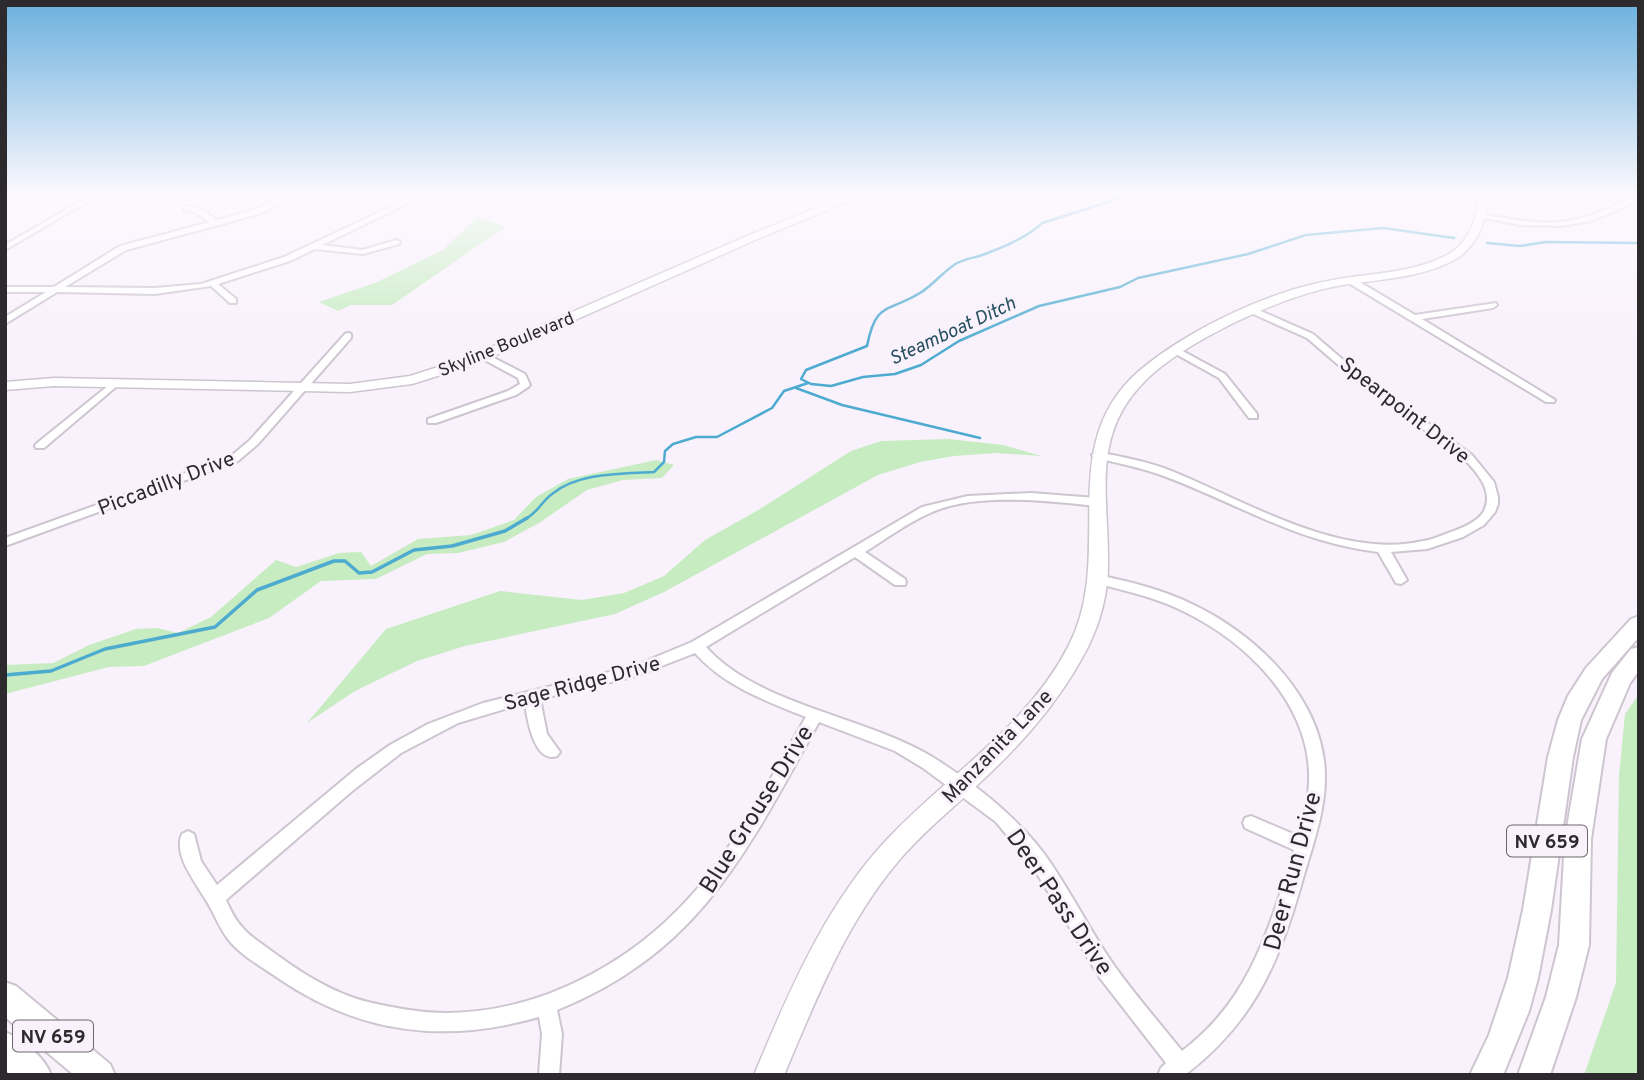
<svg xmlns="http://www.w3.org/2000/svg" width="1644" height="1080" viewBox="0 0 1644 1080" font-family="Overpass,sans-serif">
<style>
.green{fill:#c7ecc2}
.lines{fill:none;stroke-linecap:round;stroke-linejoin:round}
.stream-far1{stroke:#4dabcf;stroke-width:2.5}
.stream{stroke:#4dabcf;stroke-width:3.5}
.street-casing{stroke:#cdc5d0;stroke-width:4}
.secondary-casing{stroke:#cdc5d0;stroke-width:3}
.primary-casing{stroke:#cdc5d0;stroke-width:4}
.street{fill:#fff;fill-rule:evenodd}
.secondary{fill:#fff;fill-rule:evenodd}
.primary{fill:#fff;fill-rule:evenodd}
.labels{text-anchor:middle;stroke-width:6;stroke-linejoin:round;paint-order:stroke}
.far-street-label{font-size:18px;fill:#2d2a2e;stroke:#f9f1fc}
.far-water-label{font-size:19px;font-style:italic;fill:#254e5e;stroke:#f9f1fc}
.shield{fill:#f9f1fc;stroke:#6a666c;stroke-width:2}
.shield-label{font-size:19px;font-weight:bold;fill:#2d2a2e}
.street-label{font-size:21px;fill:#2d2a2e;stroke:#f9f1fc}
.near-street-label{font-size:24px;fill:#2d2a2e;stroke:#f9f1fc}
</style>
<rect width="100%" height="100%" fill="#f9f1fc"/>
<!-- green -->
<path class="green" d="M478,216L505,227L392,305H351L338,311L319,302L375,283L443,250Z
M948,439L1003,445L1042,456L996,453L954,456L920,462L878,475L664,592L615,614L465,646L417,661L355,691L307,723L386,629L500,591L582,600L624,593L664,576L705,540L760,509L851,451L881,441Z
M656,460L674,465L662,478L623,480L587,490L539,523L504,542L458,553L427,554L376,579L321,581L269,618L144,666L109,667L5,694V665L53,663L89,645L136,629L157,628L178,633L211,617L276,560L296,567L339,553L361,552L371,566L418,539L471,535L514,520L536,497L568,479Z
M1639,694V1075H1584L1616,983L1619,776L1625,714Z"/>
<g class="lines">
<!-- stream-far1 -->
<path class="stream-far1" d="M1130,195L1042,223C1028,237 1004,247 985,254C975,258 962,259 954,265C942,273 933,285 920,293C887,313 876,301 867,346L806,370L801,379L811,384L831,386L863,377L895,374L921,365L959,341L1039,306L1120,287L1138,278L1248,254L1306,235L1383,228L1454,238
M1487,243L1520,246L1546,242L1639,243
M796,388L842,405L980,438
M524,520C540,511 540,503 552,494C579,472 622,474 654,472L664,462L665,451L673,444L696,437H717L772,408L784,391L808,383"/>
<!-- stream -->
<path class="stream" d="M5,675L51,671L105,649L215,627L257,590L334,561H345L359,573L372,572L414,550L452,546L505,531L527,518"/>
<!-- street casing -->
<g class="street-casing">
<path id="street" d="M93,195H103L85,203L5,250V245L81,201Z
M288,195H298L259,214L126,250L65,287L155,288L201,284L284,257L416,195H426L322,245L363,250L396,240L400,242L399,244L363,254L315,249L290,261L218,284L236,299V303H230L211,286L155,294L57,292L5,324V317L46,292H5V287H54L120,246L210,222L194,212L184,210V206L199,208L217,220L253,210Z
M1639,197V201L1591,221L1562,226L1520,225L1475,216L1479,214C1513,219 1549,228 1582,218C1602,213 1619,201 1639,197Z
M1347,278H1353L1415,315L1496,303L1497,305L1493,308L1422,319L1555,400L1554,402H1546L1347,282Z
M1254,308L1313,334L1356,371L1472,455L1494,482L1498,497V504L1495,512L1484,525L1463,537L1427,549L1391,552L1407,580L1401,584L1396,583L1378,552C1294,542 1238,503 1161,475C1139,467 1116,463 1093,457L1092,455L1097,452C1123,457 1150,462 1174,472C1247,502 1342,560 1423,541C1432,540 1440,536 1448,533C1460,529 1478,522 1484,511C1494,491 1477,472 1464,459L1350,375L1307,338L1251,313L1250,311Z
M348,333L351,334V338L258,444L238,461L5,546V538L230,457L250,440L345,334Z
M1177,348L1225,374L1257,414V418H1249L1219,378L1174,353V349Z
M484,353L525,374L530,385L528,387L516,395L436,423H428V419L508,391L520,384L518,378L481,358L479,356Z
M114,381L119,384L117,386L44,448H36L35,446L36,444Z
M1031,493L1096,498L1102,502L1096,506C1048,501 975,492 930,513C907,523 886,539 865,552L905,579L906,582L905,585H895L855,557L706,647C759,706 866,716 934,758C975,784 1016,816 1045,855C1070,890 1089,929 1113,964C1134,994 1159,1022 1182,1051C1251,999 1269,928 1294,850L1245,828L1243,823L1245,818L1251,816L1298,836C1304,816 1310,795 1309,773C1307,701 1246,642 1185,612C1156,597 1124,591 1093,582L1092,579L1098,575C1131,582 1164,590 1194,605C1258,636 1323,699 1325,774C1326,813 1310,852 1300,889C1277,968 1252,1023 1185,1075H1158L1161,1068L1166,1063L1100,978L1033,867L996,822L923,768L895,751L819,722C748,849 701,952 557,1010L562,1034L559,1075H539L542,1034L539,1017C444,1044 360,1034 278,978C262,967 240,955 228,939C218,926 213,910 204,897C194,880 173,854 182,834L188,831L194,834L201,861L217,885L356,769L390,745L428,724L483,703L634,666L692,642L922,507L968,496ZM695,653C724,686 766,701 806,717C774,772 745,828 706,878C644,957 547,1012 447,1013C420,1013 394,1008 368,1002C331,993 297,970 266,947C258,941 248,935 242,927C235,920 230,909 226,900L351,792L401,753L458,723L525,703C527,718 534,764 557,756L560,752L547,734L540,699L636,676Z"/>
</g>
<!-- secondary casing -->
<g class="secondary-casing">
<path id="secondary" d="M849,195H864L762,237L476,364L412,384L350,392L54,386L5,390V382L54,378L350,384L410,376L466,358L754,233Z
M1478,195H1488C1489,218 1476,247 1456,259C1421,279 1375,279 1337,286C1282,296 1185,341 1145,381C1090,436 1109,496 1108,566C1108,594 1100,623 1087,649C1058,705 1017,749 971,791C946,814 918,837 896,864C845,925 815,1002 784,1075H754C787,996 823,911 880,847C942,778 1026,730 1069,645C1116,553 1053,446 1139,371C1186,331 1267,292 1328,281C1367,273 1413,274 1449,254C1468,243 1479,217 1478,195Z"/>
</g>
<!-- primary casing -->
<g class="primary-casing">
<path id="primary" d="M1639,616V637L1602,679L1581,720L1573,757L1551,910L1538,978L1529,1011L1503,1075H1470L1489,1035L1508,978L1523,910L1548,757L1558,720L1568,696L1586,668L1631,619Z
M1639,647V671L1630,683L1606,739L1591,839L1589,945L1576,997L1550,1075H1518L1546,997L1559,945L1565,839L1582,739L1612,673L1631,649Z
M5,982L16,986L110,1064L115,1075H74L5,1017Z
M5,1032C23,1040 44,1056 51,1075H11L5,1070Z"/>
</g>
<!-- street -->
<use href="#street" class="street"/>
<!-- secondary -->
<use href="#secondary" class="secondary"/>
<!-- primary -->
<use href="#primary" class="primary"/>
</g>
<!-- sky -->
<linearGradient id="sky" x2="0" y2="1"><stop stop-color="#6ab0de"/><stop offset="0.56" stop-color="#fcf9fe"/><stop offset="1" stop-color="#fcf9fe" stop-opacity="0"/></linearGradient>
<rect width="1644" height="347" fill="url(#sky)"/>
<g class="labels">
<!-- far-street labels -->
<g class="far-street-label">
<text transform="translate(506 344) rotate(-22)" y="6">Skyline Boulevard</text>
</g>
<!-- far-water labels -->
<g class="far-water-label">
<text transform="translate(952 330) rotate(-25)" y="7">Steamboat Ditch</text>
</g>
<!-- shield labels -->
<g class="shield">
<rect x="1507" y="825.5" width="80" height="31" rx="5"/>
<rect x="13" y="1020.5" width="80" height="31" rx="5"/>
</g>
<g class="shield-label">
<text x="1547" y="848">NV 659</text>
<text x="53" y="1043">NV 659</text>
</g>
<!-- street labels -->
<g class="street-label">
<text transform="translate(1405 410) rotate(38)" y="7">Spearpoint Drive</text>
<text transform="translate(166 483) rotate(-21)" y="7">Piccadilly Drive</text>
<text transform="translate(582 683) rotate(-15)" y="7">Sage Ridge Drive</text>
<text transform="translate(997 746) rotate(-46)" y="7">Manzanita Lane</text>
</g>
<!-- near-street labels -->
<g class="near-street-label">
<text transform="translate(756 809) rotate(-58)" y="8">Blue Grouse Drive</text>
<text transform="translate(1292 871) rotate(-75)" y="8">Deer Run Drive</text>
<text transform="translate(1060 902) rotate(56)" y="8">Deer Pass Drive</text>
</g>
</g>
<!-- border -->
<rect width="1644" height="1080" fill="none" stroke="#2d2a2e" stroke-width="14"/>
</svg>
